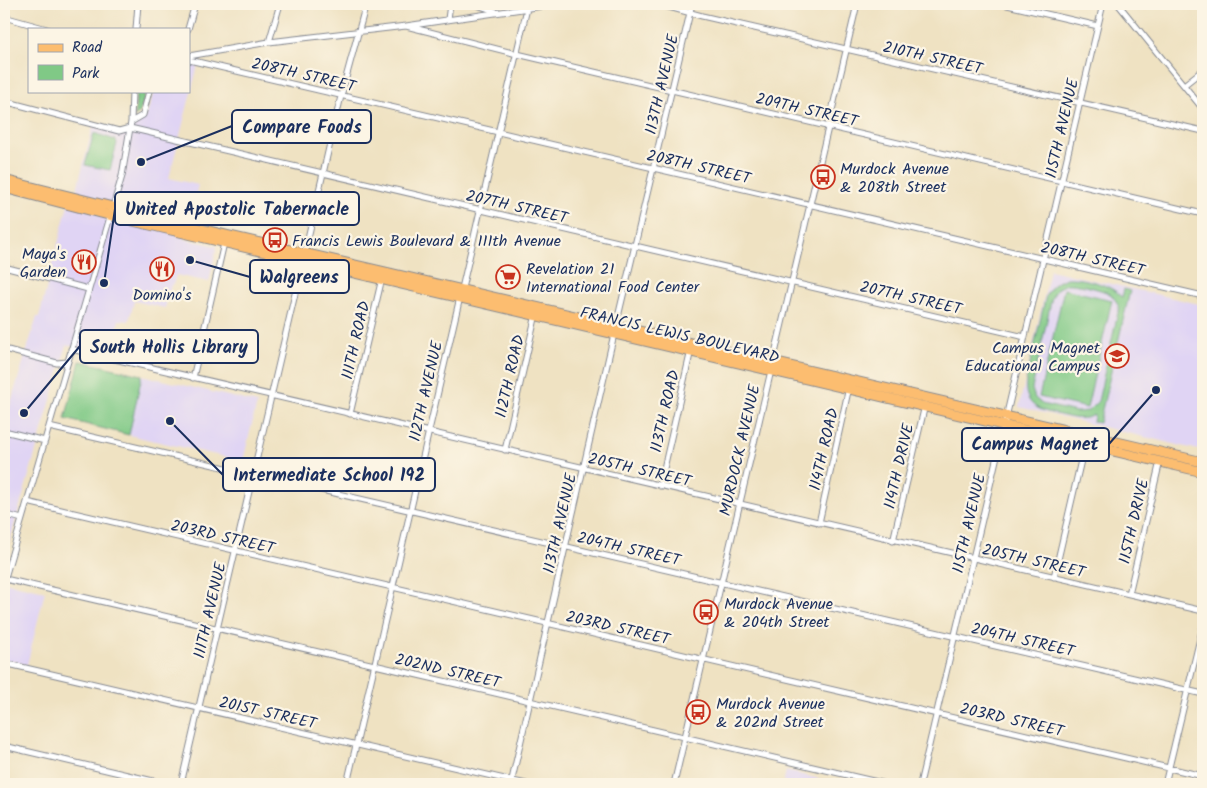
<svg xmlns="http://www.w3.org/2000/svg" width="1207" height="788" viewBox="0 0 1207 788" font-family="Kalam,sans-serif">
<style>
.built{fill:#e0d4f4}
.green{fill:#80c986;stroke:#4e7c72;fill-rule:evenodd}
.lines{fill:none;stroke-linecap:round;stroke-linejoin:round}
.minor-casing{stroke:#858890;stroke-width:7}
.primary-casing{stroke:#858890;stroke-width:11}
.minor{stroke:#fff;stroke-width:5}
.primary{stroke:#fcbd6f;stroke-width:9}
.labels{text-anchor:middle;stroke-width:4.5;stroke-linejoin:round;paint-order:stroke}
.street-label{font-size:16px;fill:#1b2f5e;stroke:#fcf5e5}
.poi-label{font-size:16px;fill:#1b2f5e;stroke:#fcf5e5;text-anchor:start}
.leader{fill:none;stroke:#1b2f5e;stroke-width:2}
.callout-dot{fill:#1b2f5e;stroke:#fcf5e5;stroke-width:2}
.callout{fill:#fcf5e5;stroke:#1b2f5e;stroke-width:2}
.callout-label{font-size:18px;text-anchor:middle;font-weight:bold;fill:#1b2f5e}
</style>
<rect width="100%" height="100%" fill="#fcf5e5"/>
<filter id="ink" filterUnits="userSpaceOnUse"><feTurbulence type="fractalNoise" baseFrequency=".02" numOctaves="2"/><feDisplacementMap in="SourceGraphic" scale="10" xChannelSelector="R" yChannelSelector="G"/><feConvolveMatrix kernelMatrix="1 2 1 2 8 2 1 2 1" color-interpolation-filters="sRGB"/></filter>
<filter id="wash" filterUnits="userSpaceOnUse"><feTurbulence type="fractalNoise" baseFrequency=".0096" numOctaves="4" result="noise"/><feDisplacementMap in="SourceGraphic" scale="20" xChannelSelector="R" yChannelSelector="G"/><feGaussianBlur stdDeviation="1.12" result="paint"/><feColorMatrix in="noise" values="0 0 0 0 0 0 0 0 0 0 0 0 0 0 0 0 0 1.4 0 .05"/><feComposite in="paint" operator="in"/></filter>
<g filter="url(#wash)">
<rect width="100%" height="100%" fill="#efe2c2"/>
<!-- built -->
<path class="built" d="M189,62L198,65L169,178L198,185L184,239L217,246L209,282L176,275L173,285H171L165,308L134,301L129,321L119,320L110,355L67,345L4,560V425L37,317H39L71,193H76L93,126L124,135L146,117L154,91H189Z
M1050,270L1203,305V451L1019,407Z
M142,375L257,403L243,461L129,435Z
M4,582L45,591L27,665L4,659Z
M786,771L841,784H783Z"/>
<!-- green -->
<path class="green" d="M136,91H146L140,112L135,117Z
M94,133L115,140L117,143L110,170L85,165Z
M1066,278C1082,277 1113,285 1122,297L1124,289L1130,291L1099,423L1093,422L1094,415C1083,421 1072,418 1060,415C1040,411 1023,406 1026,381L1046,295L1054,284ZM1066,284C1075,283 1102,289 1110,294C1115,298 1117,303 1119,308L1098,401L1088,411L1076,412L1042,404L1035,398L1032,389L1052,297L1058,288Z
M1064,289L1112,300L1087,408L1039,397Z
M80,361L142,375L129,435L65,419Z"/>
</g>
<g filter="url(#ink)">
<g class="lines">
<!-- minor casing -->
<g class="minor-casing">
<path id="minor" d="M474,4L495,11
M658,4L702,16L1203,131
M1003,4L1098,26
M1118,4L1203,109
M4,17L47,29
M448,19L450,4
M406,26L517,54L1203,214
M136,29L138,4
M188,29L195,4
M269,42L280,4
M189,56L269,42L406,26L556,4
M189,60L1203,296
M1184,85L1203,70
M4,101L119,131L130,128L1025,337
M131,122L143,115L149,91
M4,267L88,289
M4,349L57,363L67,362
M71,349L1203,611
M193,378L224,243
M350,414L382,278
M49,427L1203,694
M4,431L45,441
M505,450L536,314
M660,486L691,350
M27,502L1203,776
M4,514L22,519
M819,523L849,387
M893,541L925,405
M1054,577L1085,443
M5,579L886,784
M4,581L122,176L131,122L132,91
M1129,594L1160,461
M4,663L526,784
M4,746L166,784
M181,784L341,96L366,4
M347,784L528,4
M511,784L614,334L692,4
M674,784L857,4
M920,784L1103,4
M1165,784L1203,626"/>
</g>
<!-- primary casing -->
<g class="primary-casing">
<path id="primary" d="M4,180L226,235L1203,462
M4,188L120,218L1203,472"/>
</g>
<!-- minor -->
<use href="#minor" class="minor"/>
<!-- primary -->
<use href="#primary" class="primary"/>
</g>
</g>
<!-- icons -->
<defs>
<g id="bus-ring" transform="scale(1.25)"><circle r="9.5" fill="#fcf5e5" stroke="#c8321e" stroke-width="1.5"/><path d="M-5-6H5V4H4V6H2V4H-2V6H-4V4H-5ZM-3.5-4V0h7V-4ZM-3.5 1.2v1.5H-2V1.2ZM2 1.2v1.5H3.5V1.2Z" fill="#c8321e"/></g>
<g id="restaurant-ring" transform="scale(1.25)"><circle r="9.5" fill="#fcf5e5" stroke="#c8321e" stroke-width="1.5"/><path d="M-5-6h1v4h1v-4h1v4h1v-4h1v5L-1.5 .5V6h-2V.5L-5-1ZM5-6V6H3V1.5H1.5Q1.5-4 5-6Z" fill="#c8321e"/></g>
<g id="supermarket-ring" transform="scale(1.25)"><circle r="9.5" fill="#fcf5e5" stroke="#c8321e" stroke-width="1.5"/><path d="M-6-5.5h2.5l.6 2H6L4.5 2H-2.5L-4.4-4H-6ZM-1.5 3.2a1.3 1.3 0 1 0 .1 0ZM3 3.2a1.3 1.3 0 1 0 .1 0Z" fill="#c8321e"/></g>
<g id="school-ring" transform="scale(1.25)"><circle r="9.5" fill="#fcf5e5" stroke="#c8321e" stroke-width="1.5"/><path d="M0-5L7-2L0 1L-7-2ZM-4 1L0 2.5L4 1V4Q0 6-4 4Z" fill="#c8321e"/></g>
</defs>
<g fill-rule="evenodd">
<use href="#bus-ring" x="823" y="177"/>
<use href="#bus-ring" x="275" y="240"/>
<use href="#restaurant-ring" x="84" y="262"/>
<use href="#restaurant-ring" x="162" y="269"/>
<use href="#supermarket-ring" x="508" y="277"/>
<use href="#school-ring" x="1117" y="356"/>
<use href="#bus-ring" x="706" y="612"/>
<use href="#bus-ring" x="698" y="712"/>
</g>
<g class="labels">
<!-- street labels -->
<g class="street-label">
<text transform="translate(933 57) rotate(13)" y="6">210TH STREET</text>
<text transform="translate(304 74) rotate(13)" y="6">208TH STREET</text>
<text transform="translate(661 84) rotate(-77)" y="6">113TH AVENUE</text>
<text transform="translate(807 109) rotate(13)" y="6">209TH STREET</text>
<text transform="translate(1061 128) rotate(-77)" y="6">115TH AVENUE</text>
<text transform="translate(699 166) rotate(13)" y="6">208TH STREET</text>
<text transform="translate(517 206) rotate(13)" y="6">207TH STREET</text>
<text transform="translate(1093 258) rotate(13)" y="6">208TH STREET</text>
<text transform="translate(911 297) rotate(13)" y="6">207TH STREET</text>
<text transform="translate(680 334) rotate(13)" y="6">FRANCIS LEWIS BOULEVARD</text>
<text transform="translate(355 340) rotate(-77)" y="6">111TH ROAD</text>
<text transform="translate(509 376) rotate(-77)" y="6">112TH ROAD</text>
<text transform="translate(425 391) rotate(-77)" y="6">112TH AVENUE</text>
<text transform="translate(664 411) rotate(-77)" y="6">113TH ROAD</text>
<text transform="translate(823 449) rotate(-77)" y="6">114TH ROAD</text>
<text transform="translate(739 450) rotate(-77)" y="6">MURDOCK AVENUE</text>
<text transform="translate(898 466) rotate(-77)" y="6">114TH DRIVE</text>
<text transform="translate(640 469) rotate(13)" y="6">205TH STREET</text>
<text transform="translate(1133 521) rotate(-77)" y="6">115TH DRIVE</text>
<text transform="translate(559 523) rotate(-77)" y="6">113TH AVENUE</text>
<text transform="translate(968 523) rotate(-77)" y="6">115TH AVENUE</text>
<text transform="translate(223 536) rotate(13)" y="6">203RD STREET</text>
<text transform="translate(629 548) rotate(13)" y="6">204TH STREET</text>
<text transform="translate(1034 560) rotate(13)" y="6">205TH STREET</text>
<text transform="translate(209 610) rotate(-77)" y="6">111TH AVENUE</text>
<text transform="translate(618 627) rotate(13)" y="6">203RD STREET</text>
<text transform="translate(1023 639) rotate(13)" y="6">204TH STREET</text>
<text transform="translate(448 670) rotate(13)" y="6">202ND STREET</text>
<text transform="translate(268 712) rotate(13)" y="6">201ST STREET</text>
<text transform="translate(1012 719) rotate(13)" y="6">203RD STREET</text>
</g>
<!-- poi labels -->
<g class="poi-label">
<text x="840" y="174">Murdock Avenue<tspan x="840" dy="18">&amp; 208th Street</tspan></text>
<text x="292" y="246">Francis Lewis Boulevard &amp; 111th Avenue</text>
<text x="66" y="259" text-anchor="end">Maya's<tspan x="66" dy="18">Garden</tspan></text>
<text x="526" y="274">Revelation 21<tspan x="526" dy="18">International Food Center</tspan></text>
<text x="162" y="300" text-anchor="middle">Domino's</text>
<text x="1100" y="353" text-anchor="end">Campus Magnet<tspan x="1100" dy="18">Educational Campus</tspan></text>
<text x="724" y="609">Murdock Avenue<tspan x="724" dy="18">&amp; 204th Street</tspan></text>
<text x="716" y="709">Murdock Avenue<tspan x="716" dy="18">&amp; 202nd Street</tspan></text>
</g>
</g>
<!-- callouts -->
<path class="leader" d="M141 162L232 126M104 283L115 209M190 260L250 277M24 413L80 346M1156 390L1109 444M170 421L223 475"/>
<g class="callout-dot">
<circle cx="141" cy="162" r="5"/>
<circle cx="104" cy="283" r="5"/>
<circle cx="190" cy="260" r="5"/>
<circle cx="24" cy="413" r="5"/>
<circle cx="1156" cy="390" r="5"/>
<circle cx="170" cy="421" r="5"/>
</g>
<g class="callout">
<rect x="232" y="110" width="139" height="33" rx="5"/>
<rect x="115" y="192" width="244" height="33" rx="5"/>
<rect x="250" y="260" width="99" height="33" rx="5"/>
<rect x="80" y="330" width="178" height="33" rx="5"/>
<rect x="962" y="428" width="147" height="33" rx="5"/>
<rect x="223" y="458" width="212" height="33" rx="5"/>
</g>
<g class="callout-label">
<text x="302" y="133">Compare Foods</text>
<text x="237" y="215">United Apostolic Tabernacle</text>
<text x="299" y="283">Walgreens</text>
<text x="169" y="353">South Hollis Library</text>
<text x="1035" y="450">Campus Magnet</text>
<text x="329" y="481">Intermediate School 192</text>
</g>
<!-- margin -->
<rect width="1207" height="788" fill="none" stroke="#fcf5e5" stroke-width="20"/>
<!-- legend -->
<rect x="28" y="28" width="162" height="65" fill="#fcf5e5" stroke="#a2a6af"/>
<rect x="38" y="44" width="25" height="8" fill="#fcbd6f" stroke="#a2a6af"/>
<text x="72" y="52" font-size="15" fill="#1b2f5e">Road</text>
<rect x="38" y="65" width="25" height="15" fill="#80c986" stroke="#a2a6af"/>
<text x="72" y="78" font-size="15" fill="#1b2f5e">Park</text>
</svg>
